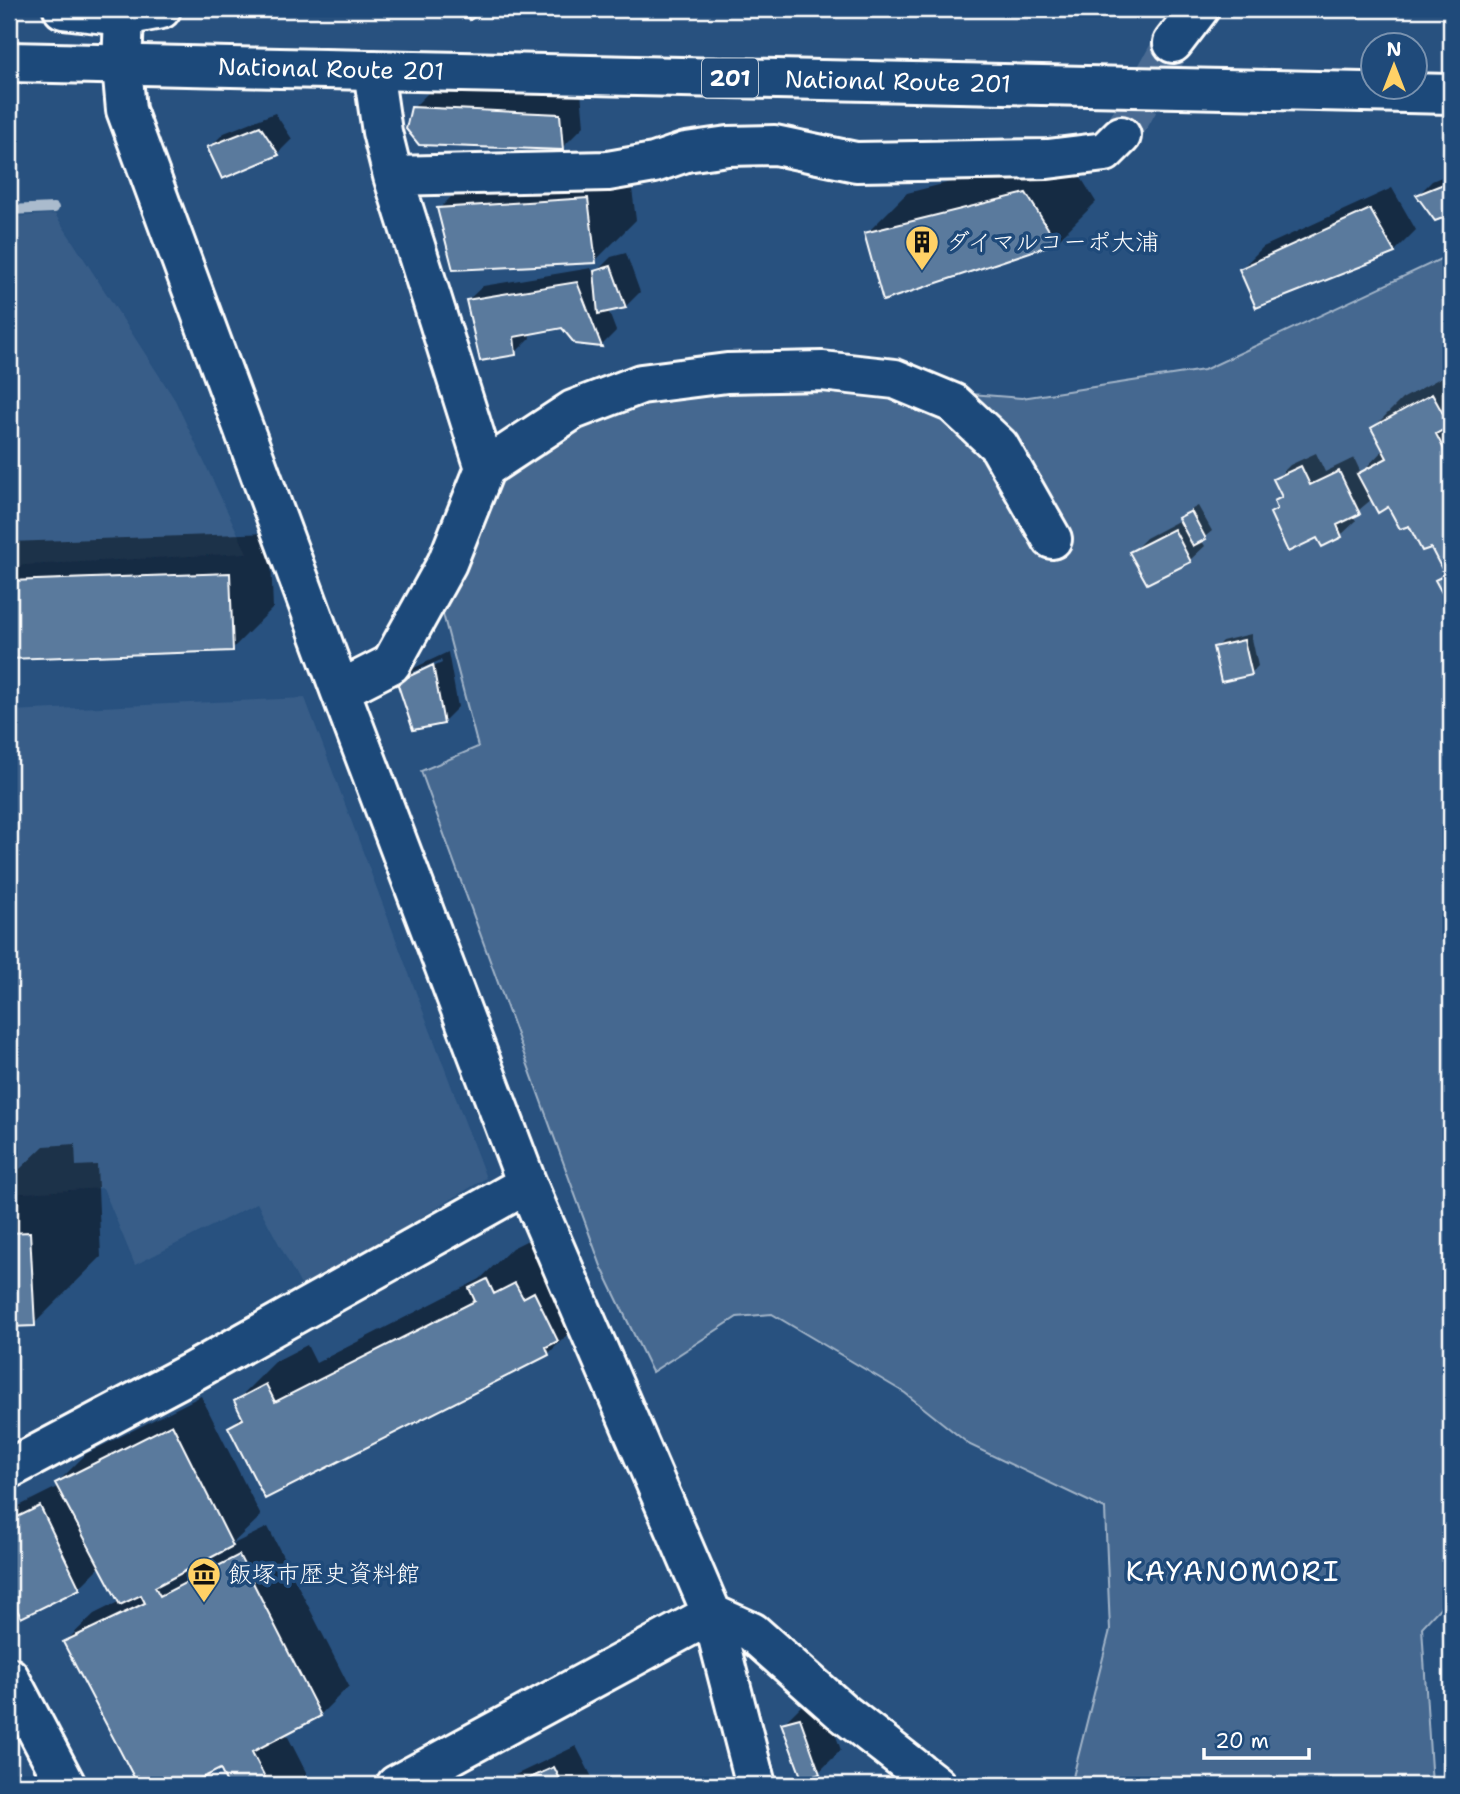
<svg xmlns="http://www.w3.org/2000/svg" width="1460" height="1794" viewBox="0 0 1460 1794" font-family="'Shantell Sans','Klee One',sans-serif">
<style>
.built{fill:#375d88}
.green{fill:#446890;stroke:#a2b4c8;stroke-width:2}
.shadow{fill:#0007;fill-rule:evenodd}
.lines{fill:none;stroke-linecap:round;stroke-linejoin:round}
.stream{stroke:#aabbcd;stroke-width:10}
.building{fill:#5a7a9d;stroke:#fff;stroke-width:2}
.minor-tunnel{stroke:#486b92;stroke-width:38;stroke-dasharray:38 19;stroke-linecap:butt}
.minor-casing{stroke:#fff;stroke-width:44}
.highway-casing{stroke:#fff;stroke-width:44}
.minor{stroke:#1f4a7a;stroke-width:38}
.highway{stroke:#1f4a7a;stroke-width:38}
.labels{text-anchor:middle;stroke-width:7;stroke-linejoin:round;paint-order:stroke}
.shield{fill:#1f4a7a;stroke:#bcc9d7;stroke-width:2}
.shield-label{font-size:23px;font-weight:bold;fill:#fff}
.street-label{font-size:24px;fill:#fff;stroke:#1f4a7a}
.poi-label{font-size:24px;fill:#fff;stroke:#1f4a7a;text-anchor:start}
.quarter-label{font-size:28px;letter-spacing:2px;fill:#fff;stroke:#1f4a7a}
</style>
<rect width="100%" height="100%" fill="#28517f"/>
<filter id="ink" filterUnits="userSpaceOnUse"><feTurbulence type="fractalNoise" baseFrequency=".0143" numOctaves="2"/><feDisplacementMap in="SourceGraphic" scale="14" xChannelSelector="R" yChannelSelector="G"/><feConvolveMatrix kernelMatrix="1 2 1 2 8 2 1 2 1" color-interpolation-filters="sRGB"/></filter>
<g filter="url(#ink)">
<!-- built -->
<path class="built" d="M55,214L175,400L247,553L9,566V217Z
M305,698L486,1178L303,1289L257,1203L135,1265L103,1188L9,1194V711Z"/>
<!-- green -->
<path class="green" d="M1451,254V1596L1422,1627L1432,1785H1077L1073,1777L1110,1630L1105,1509L970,1445L905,1393L772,1314L737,1317L652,1372L601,1266L421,771L478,747L442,610L497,478L580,419L644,395L729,384L894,388L1022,398L1204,370Z"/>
<!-- shadow -->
<path class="shadow" d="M435,86L581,92L584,126L562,148L413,108Z
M275,113L292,139L278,153L209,148L224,133Z
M1066,153L1096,202L1056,242L866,234L907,193Z
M628,158L636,220L595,261L439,209L480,168Z
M1451,173V213L1436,219L1418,195L1432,181Z
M1392,188L1416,230L1394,252L1241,269L1263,247Z
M626,253L640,292L625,307L608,310L616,331L602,345L576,342L563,326L529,332L530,338L515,353L468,300L483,286L591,268L594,274L611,257Z
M1451,372V602L1449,603L1437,580L1445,571L1432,546L1389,505L1372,499L1353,515L1356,521L1341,535L1322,544L1318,536L1272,513L1278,507L1276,501L1283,494L1275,480L1290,465L1316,453L1325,472L1354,458L1361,473L1384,449L1373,428L1402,399Z
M1198,506L1212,531L1201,540L1205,546L1190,560L1132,552L1146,538L1180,520L1187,512Z
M270,533L273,608L232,649L9,657V542Z
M1251,634L1258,666L1251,673L1215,648L1222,641Z
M448,652L458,707L443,722L399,682L414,668ZM441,660L442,663L413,676V672Z
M75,1144L76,1166L97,1165L101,1257L34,1324L9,1326V1148H20V1169L44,1146Z
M528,1240L535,1254L556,1243L575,1253L598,1299L587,1309L589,1313L548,1354L230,1427L243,1415L236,1401L276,1361L307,1345L316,1363L480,1279L512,1248Z
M201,1396L261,1516L231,1545L268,1527L349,1686L320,1715L286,1733L307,1774L295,1785H230L220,1766L184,1785H140L65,1642L94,1614L120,1601L101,1566L79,1588L22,1615L9,1588V1511L59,1486L57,1483L86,1454Z
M822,1697L841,1750L819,1772L783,1724L805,1702Z
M576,1746L596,1785H494Z
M9,1766L19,1785H9Z
M904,1769L920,1785H865Z"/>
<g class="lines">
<!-- stream -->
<path class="stream" d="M9,210L54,208"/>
</g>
<!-- building -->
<path class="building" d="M462,9H485L470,20Z
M411,107L560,114L563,150L419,145L406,129Z
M260,126L279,155L222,179L207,147Z
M1451,181V215L1435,221L1416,195Z
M1026,193L1057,243L883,301L864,233Z
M588,198L596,263L453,270L437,208Z
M1370,209L1395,253L1256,308L1239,269Z
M611,266L626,308L598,314L594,271Z
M577,282L602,347L575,344L562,328L514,337L516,355L480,361L466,300Z
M1432,394L1450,426L1436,434L1449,459L1451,457V604L1449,606L1435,580L1445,575L1431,548L1422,551L1409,526L1400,529L1388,507L1378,513L1357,474L1387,458L1371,428Z
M1301,466L1310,485L1339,471L1360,514L1337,525L1342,537L1322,547L1317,538L1288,552L1270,513L1277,509L1274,501L1282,497L1273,479Z
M1191,511L1206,539L1193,546L1178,518Z
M1174,529L1191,562L1147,584L1129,552Z
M230,573L233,651L9,659V581Z
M1244,640L1252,675L1221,682L1213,647Z
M433,665L444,724L413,730L397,682Z
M9,1225V1233L30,1232L35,1326L9,1327Z
M487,1279L494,1294L515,1283L523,1298L534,1292L558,1341L546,1347L549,1355L265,1499L228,1427L243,1419L234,1401L266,1384L275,1402L475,1301L469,1288Z
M172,1424L233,1546L155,1587L160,1596L239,1555L321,1716L252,1752L269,1785H228L220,1769L188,1785H138L63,1642L145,1603L141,1595L120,1605L55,1483Z
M40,1506L80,1589L21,1618L9,1592V1521Z
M800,1718L820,1774L802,1779L781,1723Z
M554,1767L563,1785H515Z"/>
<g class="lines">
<!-- minor-tunnel -->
<path class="minor-tunnel" d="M1121,136L1173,43"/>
<!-- minor casing -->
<g class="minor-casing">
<path id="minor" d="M63,9L124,16L122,66L126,110L340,690L527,1184L712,1614L756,1785
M124,16L161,9
M1173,43L1199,9
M393,176L608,171L654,163L686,152L728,146L775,145L856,162L1048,159L1105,152L1121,136
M485,468L573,410L641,384L727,373L822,371L895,379L953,403L999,446L1052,539
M340,690L391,664L447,563L485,468L393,176L382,132L373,70
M9,1469L190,1373L527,1184
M712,1614L752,1632L841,1711L936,1785
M9,1677L66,1785
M396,1785L712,1614"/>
</g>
<!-- highway casing -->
<g class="highway-casing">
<g id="highway">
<path id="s1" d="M9,62L1451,94"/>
</g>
</g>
<!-- minor -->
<use href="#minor" class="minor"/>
<!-- highway -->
<use href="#highway" class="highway"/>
</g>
</g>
<!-- icons -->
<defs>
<g id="building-pin" transform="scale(1.75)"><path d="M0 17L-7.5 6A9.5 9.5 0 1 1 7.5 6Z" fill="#ffd166" stroke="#1f4a7a"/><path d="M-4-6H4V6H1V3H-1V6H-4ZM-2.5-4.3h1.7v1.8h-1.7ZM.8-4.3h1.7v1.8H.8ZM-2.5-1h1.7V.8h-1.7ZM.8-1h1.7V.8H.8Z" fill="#111"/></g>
<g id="museum-pin" transform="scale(1.75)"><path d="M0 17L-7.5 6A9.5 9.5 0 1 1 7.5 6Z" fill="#ffd166" stroke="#1f4a7a"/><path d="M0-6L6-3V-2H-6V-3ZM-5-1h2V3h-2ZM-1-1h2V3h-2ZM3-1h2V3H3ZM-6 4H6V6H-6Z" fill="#111"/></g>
</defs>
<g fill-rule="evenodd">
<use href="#building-pin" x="922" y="242"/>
<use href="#museum-pin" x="204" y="1574"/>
</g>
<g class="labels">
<!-- shield labels -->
<rect class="shield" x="702" y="58.5" width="56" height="39" rx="5"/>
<g class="shield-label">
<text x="730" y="86">201</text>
</g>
<!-- street labels -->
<g class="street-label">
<text dy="8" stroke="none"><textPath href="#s1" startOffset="322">National Route 201</textPath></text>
<text dy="8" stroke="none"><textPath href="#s1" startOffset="889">National Route 201</textPath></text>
</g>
<!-- poi labels -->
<g class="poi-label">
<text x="946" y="250">ダイマルコーポ大浦</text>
<text x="228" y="1582">飯塚市歴史資料館</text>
</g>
<!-- quarter labels -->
<g class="quarter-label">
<text x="1233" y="1581">KAYANOMORI</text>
</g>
</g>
<!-- margin -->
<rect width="1460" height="1794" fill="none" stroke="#1f4a7a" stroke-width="35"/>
<rect x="18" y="18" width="1425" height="1759" fill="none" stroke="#fff" stroke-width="2.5" filter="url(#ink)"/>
<!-- north arrow -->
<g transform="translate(1394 66)"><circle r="33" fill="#1f4a7a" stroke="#7992af" stroke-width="2"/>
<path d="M0-5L12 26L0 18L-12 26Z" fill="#ffd166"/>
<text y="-10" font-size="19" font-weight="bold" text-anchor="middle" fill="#ffffff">N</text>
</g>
<!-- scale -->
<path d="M1204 1748v10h105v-10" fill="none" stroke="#ffffff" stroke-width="3.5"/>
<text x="1215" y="1748" font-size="21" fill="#ffffff" stroke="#1f4a7a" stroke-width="5" paint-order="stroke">20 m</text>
</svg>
